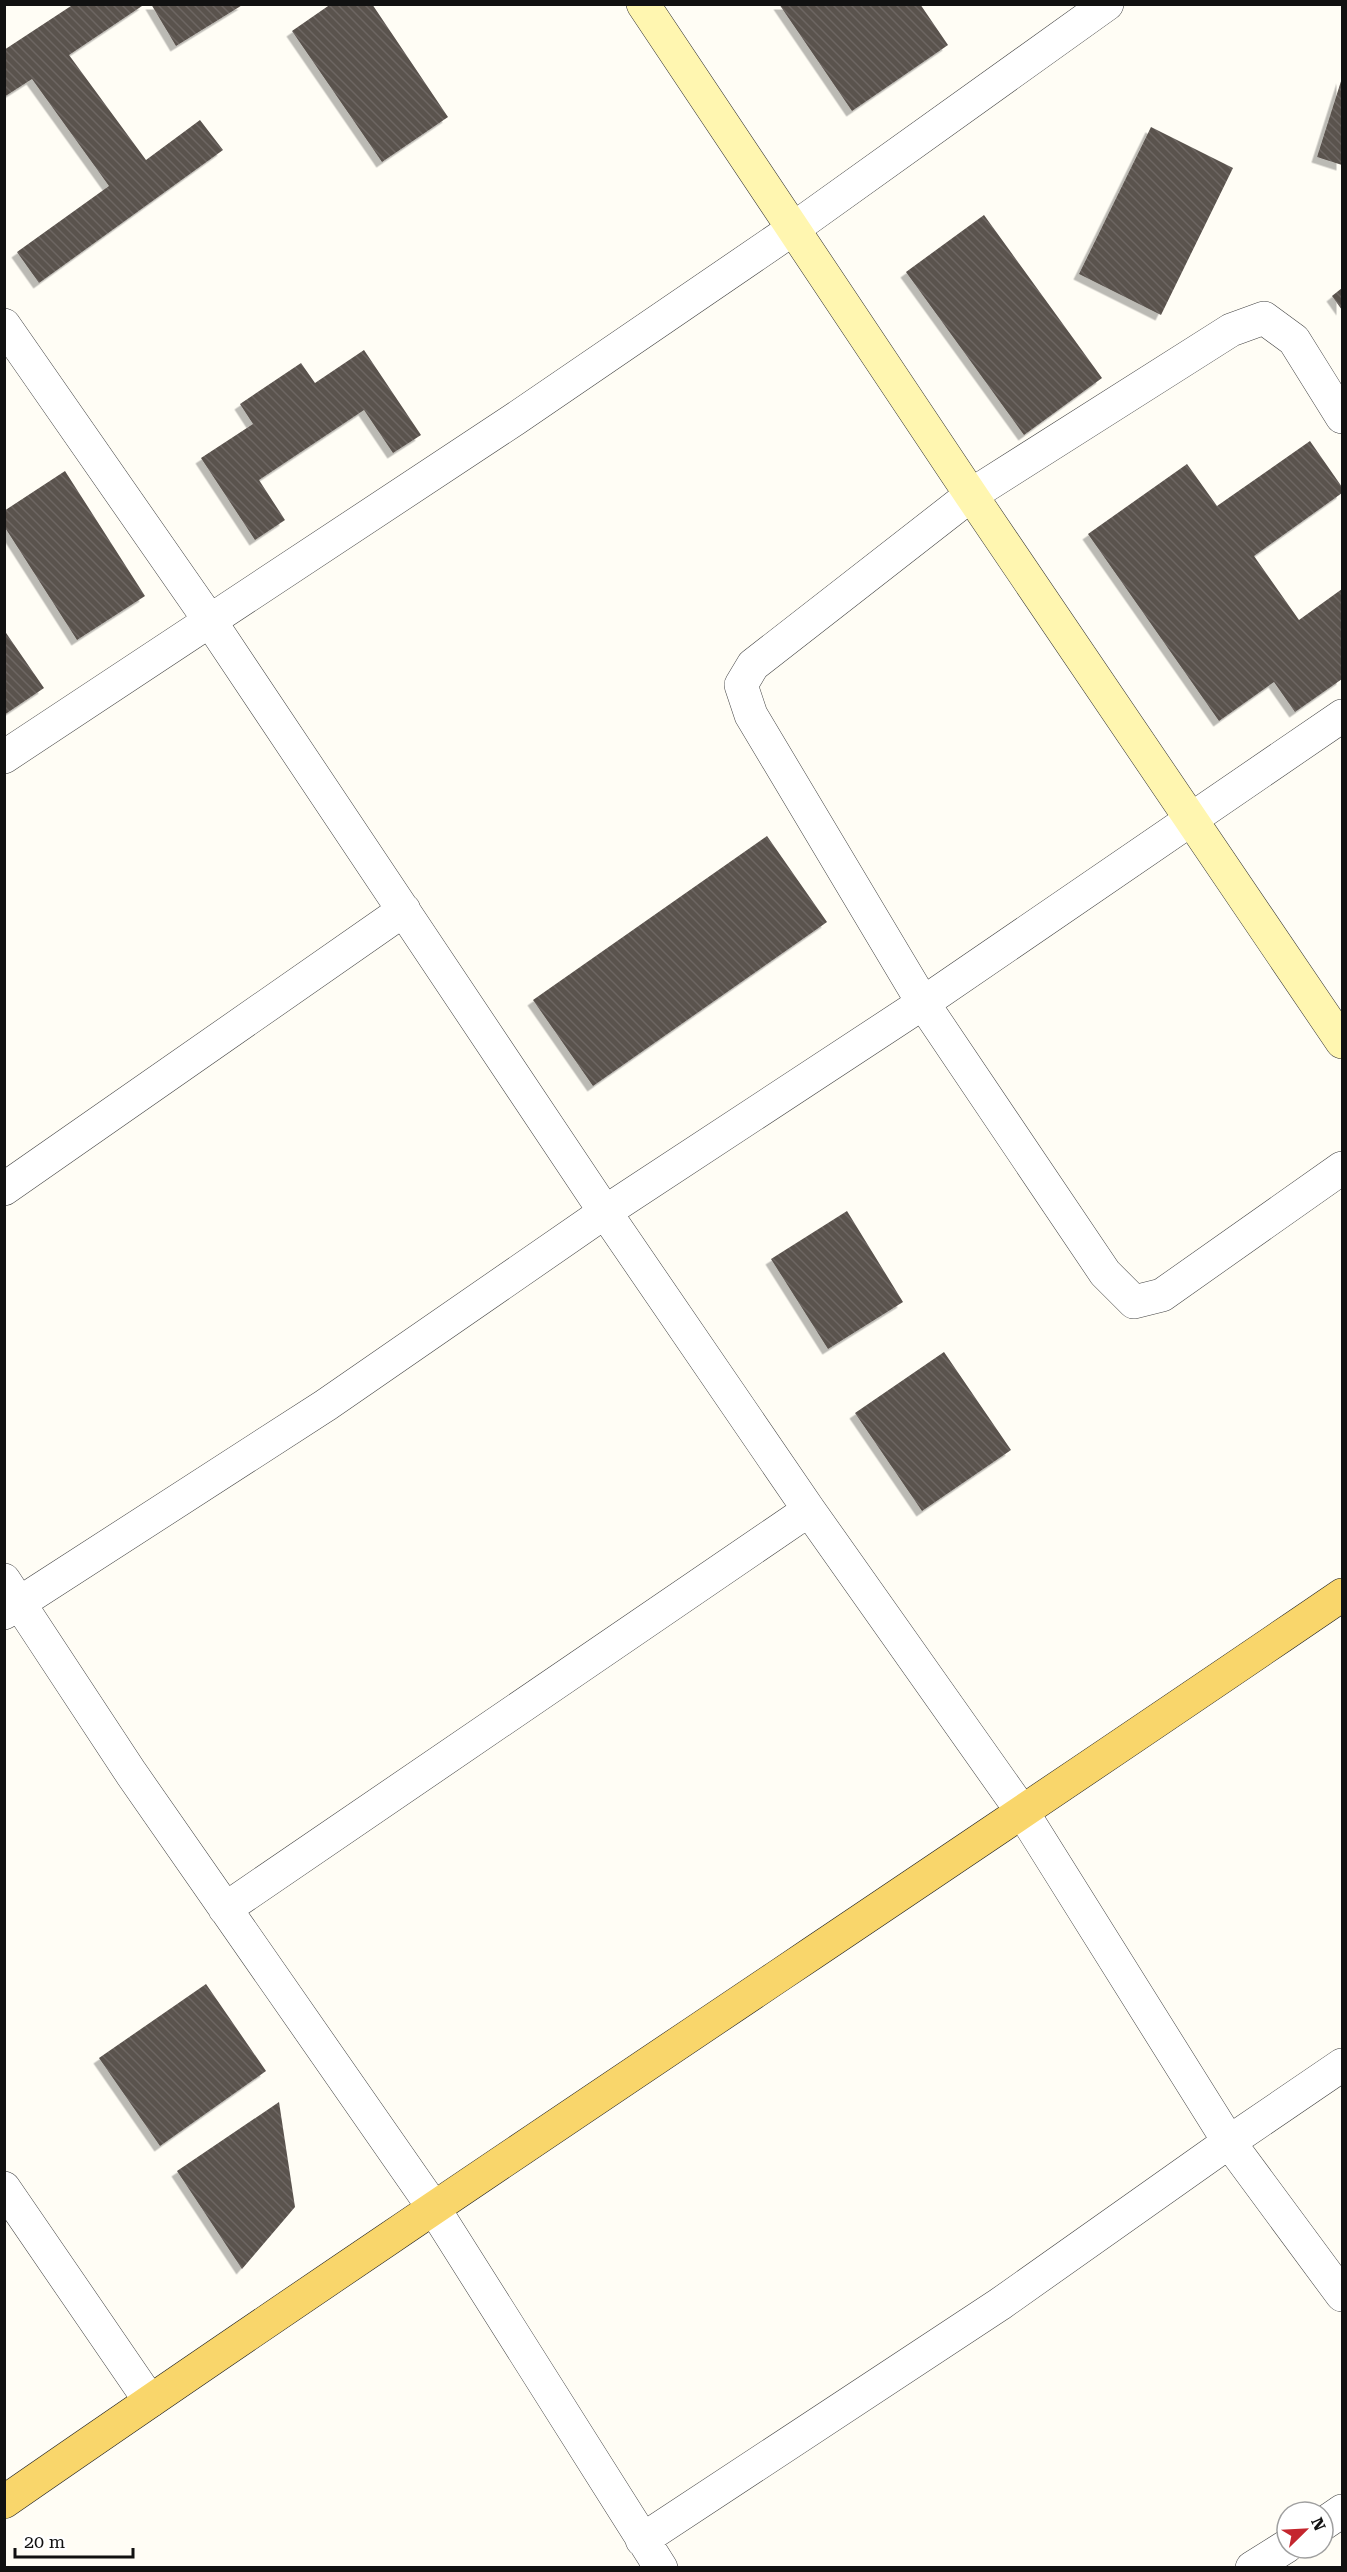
<svg xmlns="http://www.w3.org/2000/svg" width="1347" height="2572" viewBox="0 0 1347 2572" font-family="'Roboto Serif',serif">
<style>
.building{fill:url(#building-back-hatch);filter:url(#shadow)}
.lines{fill:none;stroke-linecap:round;stroke-linejoin:round}
.street-casing{stroke:#444;stroke-width:34}
.secondary-casing{stroke:#333;stroke-width:34}
.primary-casing{stroke:#222;stroke-width:34}
.street{stroke:#fff;stroke-width:33}
.secondary{stroke:#fff6b0;stroke-width:33}
.primary{stroke:#f9d66b;stroke-width:33}
</style>
<defs>
<pattern id="building-back-hatch" width="6" height="6" patternUnits="userSpaceOnUse" patternTransform="scale(1.5)"><rect width="6" height="6" fill="#5a524d"/><path d="M-1 5l2 2M0 0l6 6M5-1l2 2" fill="none" stroke="#6d6662"/></pattern>
<filter id="shadow"><feDropShadow dx="-5.5" dy="5.5" stdDeviation="0" flood-color="#0004"/></filter>
</defs>
<rect width="100%" height="100%" fill="#fffdf5"/>
<!-- building -->
<path class="building" d="M74,4H145L69,55L146,160L200,120L223,150L39,283L17,252L109,186L32,79L4,97V50Z
M151,4H244L176,46Z
M331,4H372L448,117L382,162L292,31Z
M779,4H920L948,45L852,111Z
M1342,78V165L1317,157Z
M1151,127L1233,168L1161,315L1079,274Z
M984,215L1102,378L1024,435L906,272Z
M1342,288V310L1332,296Z
M364,350L421,435L393,453L364,410L259,480L285,520L255,540L201,458L253,424L240,404L301,363L315,383Z
M1310,441L1342,487V493L1254,556L1299,620L1342,589V679L1295,712L1274,682L1219,721L1088,534L1187,464L1217,506Z
M65,471L145,596L77,640L4,526V511Z
M4,630L44,688L4,715Z
M767,836L827,922L593,1086L533,1000Z
M847,1211L903,1302L828,1349L771,1259Z
M944,1352L1011,1450L922,1511L855,1413Z
M206,1984L266,2071L160,2146L99,2058Z
M279,2102L295,2207L242,2269L177,2171Z"/>
<g class="lines">
<!-- street casing -->
<g class="street-casing">
<path id="street" d="M4,325L210,621L605,1212L809,1510L1023,1813L1229,2142L1342,2295
M1342,417L1294,340L1264,318L1231,330L971,495L753,665L741,685L751,715L923,1003L1105,1273L1134,1302L1162,1295L1342,1168
M4,757L515,419L793,229L1107,4
M4,1189L404,910
M4,1580L131,1773L433,2207L661,2568
M4,1613L326,1405L605,1212L923,1003L1342,716
M225,1909L809,1510
M4,2188L150,2401
M1323,2524L1342,2511
M642,2540L1000,2304L1229,2142L1342,2065
M1252,2568L1287,2546"/>
</g>
<!-- secondary casing -->
<g class="secondary-casing">
<path id="secondary" d="M643,4L971,495L1342,1042"/>
</g>
<!-- primary casing -->
<g class="primary-casing">
<path id="primary" d="M4,2502C447,2195 897,1899 1342,1595"/>
</g>
<!-- street -->
<use href="#street" class="street"/>
<!-- secondary -->
<use href="#secondary" class="secondary"/>
<!-- primary -->
<use href="#primary" class="primary"/>
</g>
<!-- border -->
<rect width="1347" height="2572" fill="none" stroke="#111111" stroke-width="12"/>
<!-- north arrow -->
<g transform="translate(1305 2530) rotate(66)"><circle r="28" fill="#ffffff" stroke="#a0a0a0" stroke-width="1.5"/>
<path d="M0-4.5L10 22L0 15L-10 22Z" fill="#c4262e"/>
<text y="-9" font-size="16" font-weight="bold" text-anchor="middle" fill="#111111">N</text>
</g>
<!-- scale -->
<path d="M15 2548v9h118v-9" fill="none" stroke="#111111" stroke-width="3"/>
<text x="24" y="2548" font-size="18" fill="#111111" stroke="#ffffff" stroke-width="4.5" paint-order="stroke">20 m</text>
</svg>
